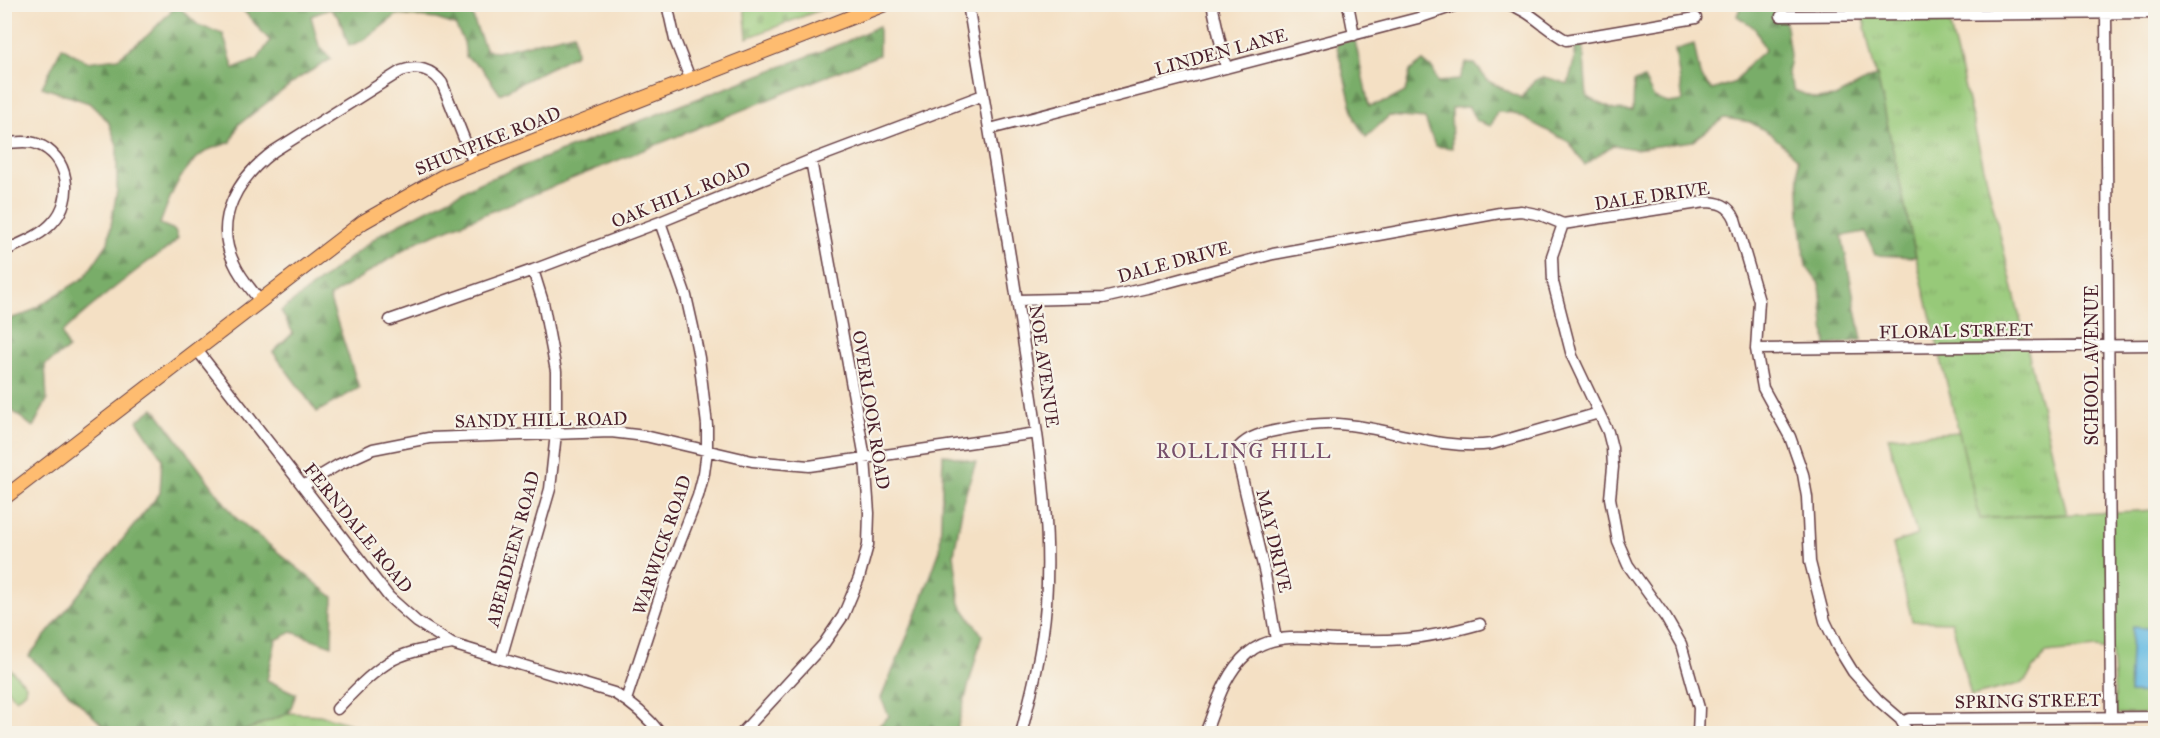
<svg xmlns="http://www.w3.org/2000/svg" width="2160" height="738" viewBox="0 0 2160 738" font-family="'IM FELL Great Primer',serif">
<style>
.grass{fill:url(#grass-tufts);stroke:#707452;stroke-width:1.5}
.forest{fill:url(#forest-firs);stroke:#62664a;stroke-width:1.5}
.cemetery{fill:url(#cemetery-stones);stroke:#707452;stroke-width:1.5}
.park{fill:#97c979;stroke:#707452;stroke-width:1.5}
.water{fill:#66bbe3;stroke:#586d87;stroke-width:1.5}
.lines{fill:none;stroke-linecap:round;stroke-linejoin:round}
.minor-casing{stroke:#643c42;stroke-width:13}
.major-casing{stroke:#643c42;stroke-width:16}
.minor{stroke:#fff;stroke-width:10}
.major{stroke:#febc70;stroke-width:14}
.labels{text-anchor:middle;stroke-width:4.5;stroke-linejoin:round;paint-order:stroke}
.street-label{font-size:18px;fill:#4a1f2b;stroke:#f7f3e8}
.neighbourhood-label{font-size:20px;letter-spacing:1.5px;fill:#77506b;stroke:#f7f3e8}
</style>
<defs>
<pattern id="grass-tufts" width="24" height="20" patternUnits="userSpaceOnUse" patternTransform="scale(1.5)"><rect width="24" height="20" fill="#97c979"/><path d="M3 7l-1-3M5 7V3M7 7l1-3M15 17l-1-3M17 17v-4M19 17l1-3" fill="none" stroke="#84ac69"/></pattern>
<pattern id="forest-firs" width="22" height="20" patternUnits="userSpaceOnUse" patternTransform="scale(1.5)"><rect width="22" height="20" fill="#79ad69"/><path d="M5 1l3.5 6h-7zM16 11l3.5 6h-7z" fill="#658c57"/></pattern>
<pattern id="cemetery-stones" width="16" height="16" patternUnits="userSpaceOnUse" patternTransform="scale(1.5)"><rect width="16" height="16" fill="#97c979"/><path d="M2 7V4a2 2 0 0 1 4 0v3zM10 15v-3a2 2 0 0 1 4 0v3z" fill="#84ac69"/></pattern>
</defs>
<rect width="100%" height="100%" fill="#f7f3e8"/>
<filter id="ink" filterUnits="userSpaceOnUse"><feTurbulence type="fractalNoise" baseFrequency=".0167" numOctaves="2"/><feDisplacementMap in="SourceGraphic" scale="12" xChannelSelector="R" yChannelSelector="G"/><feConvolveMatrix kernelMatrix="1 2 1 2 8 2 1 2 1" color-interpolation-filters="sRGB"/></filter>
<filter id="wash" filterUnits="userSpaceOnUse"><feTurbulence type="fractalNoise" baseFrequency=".008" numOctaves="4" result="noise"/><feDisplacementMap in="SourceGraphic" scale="24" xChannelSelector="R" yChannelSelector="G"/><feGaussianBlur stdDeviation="1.35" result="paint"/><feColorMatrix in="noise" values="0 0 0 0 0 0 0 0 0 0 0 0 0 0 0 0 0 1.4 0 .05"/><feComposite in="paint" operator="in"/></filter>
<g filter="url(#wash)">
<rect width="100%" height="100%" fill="#f4e0c4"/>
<!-- grass -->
<path class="grass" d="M1860,5H1945L2067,514L1980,519L1916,257Z
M289,713L320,715L366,729L390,733H239Z"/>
<!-- forest -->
<path class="forest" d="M177,5L198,25L223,34L234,69L258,59L270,41L243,10L245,4L470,5L475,24L486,50L497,52L574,33L576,54L500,94L481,67L466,57L464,42L455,25L436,19L397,15L364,40L349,46L339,18L330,9L311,16L319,46L331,59L299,78L238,125L231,142C224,145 215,147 208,150C181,166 170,196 160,224L175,230L178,238C168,251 158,254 145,264C116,286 88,308 62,333L68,349L45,365L47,400L33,427L5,405V324L12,318L26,314L84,278L108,243L117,190V145L108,121L89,103L42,87L62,47L87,62L118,58L148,35Z
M1741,5H1780L1786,27L1790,55L1788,75L1794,90L1816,99L1835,97L1877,75L1916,257L1875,255L1865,232L1842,236L1862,340L1826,346L1820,285L1806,266L1800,219L1798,159L1771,134L1750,122L1724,118L1693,141L1635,149L1613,145L1585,165L1569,142L1514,113L1497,112L1491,126L1476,121L1469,107L1451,108L1452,148L1435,146L1425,119L1389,116L1366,137L1355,120L1336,43L1355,40L1369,106L1388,101L1405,92L1410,71L1423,61L1433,69L1437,82L1459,80L1466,63L1475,64L1488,81L1521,98C1538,72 1540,75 1568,84L1575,57V45H1583L1587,97L1614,110L1633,111L1634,82L1644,79L1654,98L1668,103L1683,101L1675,50L1694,44L1700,75L1712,90L1735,82L1750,63L1765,50L1755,28L1737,16Z
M879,26V55L418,241L329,297L359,388L317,412L273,352L293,333L281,311L382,233L479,183L845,42Z
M154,408L235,517L333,597L332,646L292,632L276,640L267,680L296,694L289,713L239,733H111L29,656L160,493L162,458L137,421Z
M943,454L976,462L964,498L954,554L960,604L982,635L956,733H871L889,716L881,698L917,613L940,550Z"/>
<!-- cemetery -->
<path class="cemetery" d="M744,4H833V5L747,38Z"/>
<!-- park -->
<path class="park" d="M1959,432L1980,519L2155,510V714H2116L2112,651L2096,648L2046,653L2023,683L1971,696L1952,622L1912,621L1893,544L1917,535L1888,437Z
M10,669L26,685L25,691L16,699L5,687V674Z"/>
<!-- water -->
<path class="water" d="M2132,627L2155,629V694L2129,693Z"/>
</g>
<g filter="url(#ink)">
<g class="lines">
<!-- minor casing -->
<g class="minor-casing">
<path id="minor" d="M667,4L675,40L691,81
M968,4C987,118 1007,232 1024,346C1037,431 1052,517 1046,604C1043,648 1032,691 1021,734
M1212,4L1226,68
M1348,4L1354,35
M1508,4C1531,11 1545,29 1566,40L1696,18
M2106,13L2111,717
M1781,16L2156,13
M990,129L1418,18L1460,4
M4,143C15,143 27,140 37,144C69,155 75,199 53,222C41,236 21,243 4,251
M1563,224L1552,256L1553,282L1572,356L1608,432L1612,448L1613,467L1610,498L1618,542L1628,565L1666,618L1681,644L1699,708L1698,734
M1018,300L1103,298L1147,288L1273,254L1500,213L1521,211L1541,215L1563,224L1705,202C1719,202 1729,205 1735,219L1759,301L1756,349L1763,388L1790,437L1803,474L1807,497L1810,562L1825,621L1837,646L1853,672L1878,700L1900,719L1909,734
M260,301C251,289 240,277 234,263C212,219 239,177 274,151L401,71C417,65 432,69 442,83L474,164
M390,320L533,270L660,222L811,160L983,95
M1756,349L2156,345
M197,350L389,597L417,622L452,644L614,693C633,704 647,716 661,734
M303,486L338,465L373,449L429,438L611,432L645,436L752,461L809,466L1037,433
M1276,640L1265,574L1238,461V448C1249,436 1263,433 1279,430C1298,426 1318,423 1338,424C1390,427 1439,451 1492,444L1599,413
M501,658L550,489L556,433V371L543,302L533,270
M626,700L667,575L698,496L704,473L707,451V425L699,358L693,327L686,296L660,222
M337,709C353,692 369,675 389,662C406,651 432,648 452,644
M1902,722L1909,719L2156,717
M741,734L823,645L843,616L859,578L868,545L869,513L865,458L811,160
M1205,734C1216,706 1224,674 1247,654C1272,632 1306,638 1335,640C1357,640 1381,641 1404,639C1429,637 1455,631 1480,624"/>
</g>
<!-- major casing -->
<g class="major-casing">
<path id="major" d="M4,498L363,222L442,177L498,155L885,4"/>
</g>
<!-- minor -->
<use href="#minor" class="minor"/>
<!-- major -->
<use href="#major" class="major"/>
</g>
</g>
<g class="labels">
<!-- street labels -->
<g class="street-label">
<text transform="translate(1221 52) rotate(-15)" y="6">LINDEN LANE</text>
<text transform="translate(488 141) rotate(-22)" y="6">SHUNPIKE ROAD</text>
<text transform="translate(681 195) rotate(-22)" y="6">OAK HILL ROAD</text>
<text transform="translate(1652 196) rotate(-8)" y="6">DALE DRIVE</text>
<text transform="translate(1174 262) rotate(-15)" y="6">DALE DRIVE</text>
<text transform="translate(1956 331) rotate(-1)" y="6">FLORAL STREET</text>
<text transform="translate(2092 365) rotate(-90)" y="6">SCHOOL AVENUE</text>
<text transform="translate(1044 366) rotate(82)" y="6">NOE AVENUE</text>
<text transform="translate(871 410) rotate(81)" y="6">OVERLOOK ROAD</text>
<text transform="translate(541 420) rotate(-1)" y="6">SANDY HILL ROAD</text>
<text transform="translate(358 528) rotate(51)" y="6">FERNDALE ROAD</text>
<text transform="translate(1274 541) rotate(77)" y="6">MAY DRIVE</text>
<text transform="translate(662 545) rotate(-71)" y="6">WARWICK ROAD</text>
<text transform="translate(513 549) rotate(-75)" y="6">ABERDEEN ROAD</text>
<text transform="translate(2028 701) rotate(-1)" y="6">SPRING STREET</text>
</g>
<!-- neighbourhood labels -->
<g class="neighbourhood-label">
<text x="1244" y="458">ROLLING HILL</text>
</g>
</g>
<!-- margin -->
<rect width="2160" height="738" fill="none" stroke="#f7f3e8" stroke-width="24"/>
</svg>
